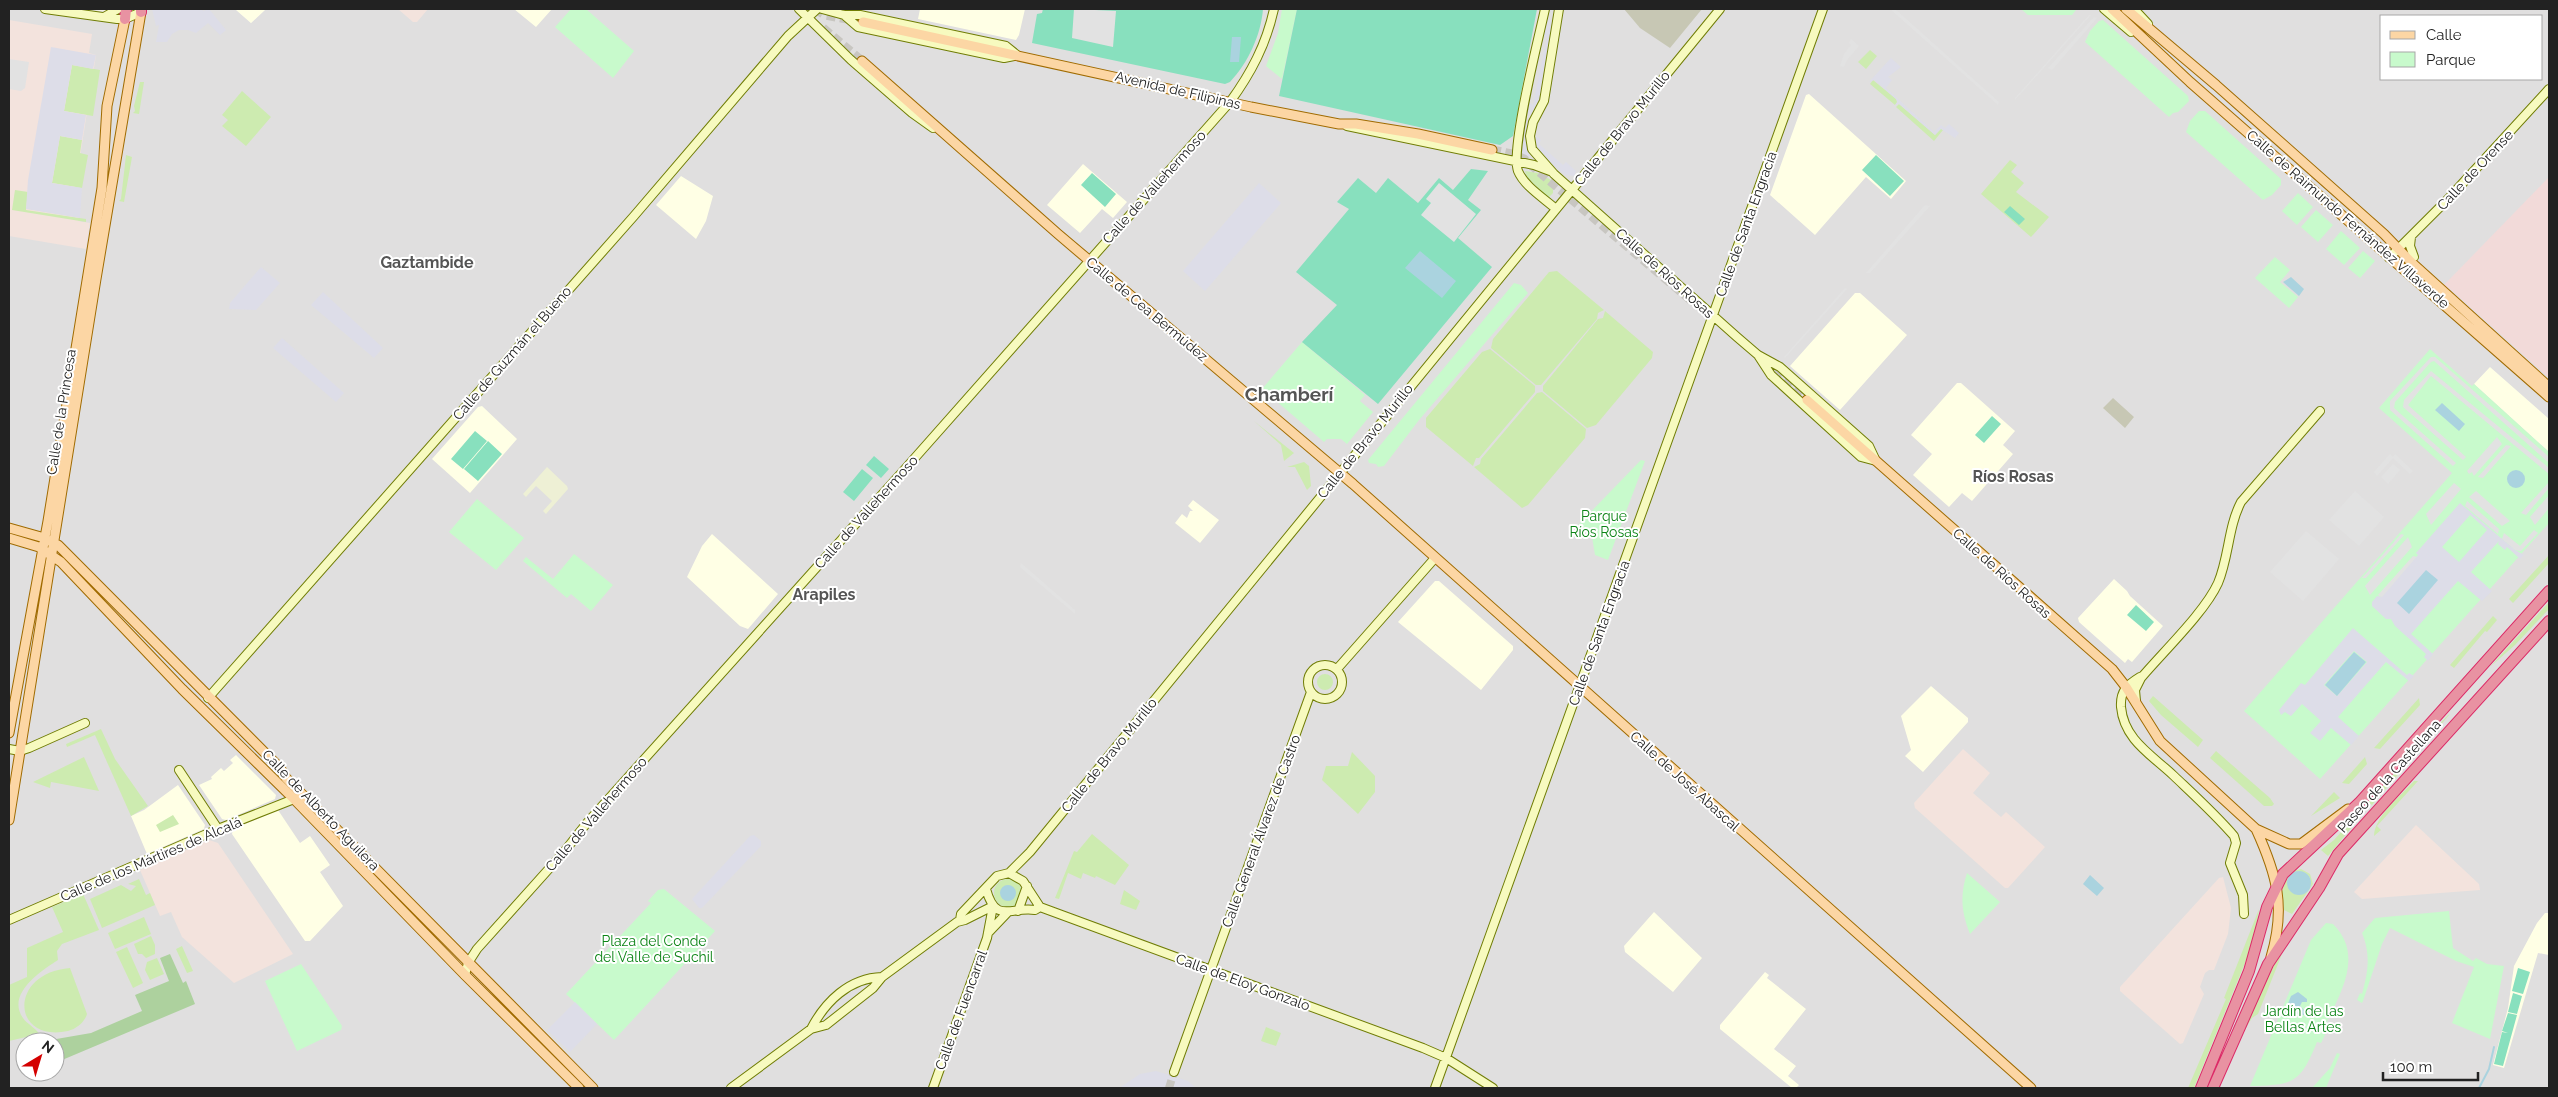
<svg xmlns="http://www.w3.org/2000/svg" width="2558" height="1097" viewBox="0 0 2558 1097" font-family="Raleway,sans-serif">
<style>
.residential{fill:#e0dfdf;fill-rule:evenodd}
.commercial{fill:#f2dad9}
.education{fill:#ffffe5}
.military{fill:#f3e3dd}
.construction{fill:#c7c7b4}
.farmland{fill:#eef0d5}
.grass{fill:#cdebb0;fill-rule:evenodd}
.forest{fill:#add19e}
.park{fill:#c8facc}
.pitch{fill:#88e0be}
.parking{fill:#e2e2e2}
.plaza{fill:#dddde8;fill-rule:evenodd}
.water{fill:#aad3df}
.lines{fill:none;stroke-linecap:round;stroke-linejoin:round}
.stream{stroke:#aad3df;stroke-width:2}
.secondary-tunnel{stroke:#c8c6c1;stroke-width:8;stroke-dasharray:8 4;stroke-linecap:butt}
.primary-tunnel{stroke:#c8c6c1;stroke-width:9;stroke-dasharray:9 4.5;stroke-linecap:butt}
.secondary-casing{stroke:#707d05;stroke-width:10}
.primary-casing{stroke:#a06b00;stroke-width:11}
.highway-casing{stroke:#dc2a67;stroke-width:12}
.secondary{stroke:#f7fabf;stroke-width:8}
.primary{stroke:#fcd6a4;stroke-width:9}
.highway{stroke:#e892a2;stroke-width:10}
.labels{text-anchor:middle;stroke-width:4;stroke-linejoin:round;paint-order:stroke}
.street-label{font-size:14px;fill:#222;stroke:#fff}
.park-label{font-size:14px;fill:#0c8416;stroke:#fff}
.quarter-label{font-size:16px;font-weight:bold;fill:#555;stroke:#fff}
.district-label{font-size:19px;font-weight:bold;fill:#555;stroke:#fff}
</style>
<rect width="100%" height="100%" fill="#f2efe9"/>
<!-- residential -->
<path class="residential" d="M9,9H86L106,12L112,9H235L251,23L266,9H2549V1088H9ZM2382,16H2542V79H2382ZM25,1042H55V1072H25Z"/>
<!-- commercial -->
<path class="commercial" d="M2549,177V378L2450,289L2443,286Z"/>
<!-- education -->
<path class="education" d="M235,9H266L251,23Z
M514,9H552L536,27Z
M920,9H1025L1019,35L1016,40L918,19Z
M1809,94L1906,181L1891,199L1866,177L1815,235L1770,195L1806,95Z
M1083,164L1127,202L1113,218L1102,209L1080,233L1047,205Z
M681,176L713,196L706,221L696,239L656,205Z
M1855,293H1860L1907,335L1840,410L1790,366Z
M2490,367L2549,419V452L2474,384Z
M1957,383H1961L2015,431L2003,445L2013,454L1972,501L1962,493L1949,507L1913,475L1932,454L1911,435Z
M482,406L517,439L470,493L432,459L478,407Z
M1193,500L1219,520L1200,543L1175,523L1182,514L1187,518L1190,511H1193L1188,506Z
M712,534L778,594L748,629L740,626L687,577L702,546Z
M2114,579L2127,591L2130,596L2163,626L2132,662L2128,659L2125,663L2079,622L2078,618Z
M1435,581H1439L1513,646V650L1481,690L1398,622Z
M1931,686L1968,718V722L1923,772L1905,756L1911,750L1901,716Z
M236,755L276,795L275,799L226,820L222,819L199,785L212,779L211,777L221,768L224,771L233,763L230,760Z
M178,785L205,825L204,829L147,854L131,816L144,810Z
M278,810L300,843L310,836L330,865L320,872L343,906L310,941H305L232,834L233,829Z
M1654,912L1702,958L1673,992L1625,952L1624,946Z
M2545,913H2549V955L2538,953L2504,1068L2493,1065L2508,1008L2514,966L2537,923Z
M1765,972L1769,975L1767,978L1806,1009L1774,1049L1796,1066L1788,1076L1799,1085L1796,1088H1792L1720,1029V1025Z"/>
<!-- military -->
<path class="military" d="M398,9H428L417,22H413Z
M9,20L92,34L89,53L96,55L74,195L81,197L78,221L90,223L86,249L9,236Z
M1963,749L1990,773L1973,793L2001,817L2006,812L2045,847L2008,888H2005L1915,808L1914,803Z
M2416,825L2479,884L2480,890L2362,899L2354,892Z
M209,840L218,843L293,954L234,983L182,937L171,912L160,916L140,870Z
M2223,877L2231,908L2228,934L2214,970H2209L2205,973L2200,987L2204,994L2183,1043L2180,1044L2120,991V987L2219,878Z"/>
<!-- construction -->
<path class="construction" d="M1624,9H1702L1670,48L1640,28Z
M2113,398L2134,417L2125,428L2103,408Z"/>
<!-- farmland -->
<path class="farmland" d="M547,467L567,486L568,489L546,514L543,511L552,501L536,486L526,497L523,494Z"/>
<!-- grass -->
<path class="grass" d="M1870,50L1877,56L1866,69L1858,62Z
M72,65L100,70L93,116L64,111Z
M1873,80L1896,99L1898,102L1895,105L1870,84Z
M140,82H144L139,114L133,113L135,111L134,106Z
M242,91L271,117L246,146L222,126L228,120L222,115Z
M1899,104L1935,135L1941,128L1943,130L1934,141L1896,107Z
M60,136L82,140L80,153L88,155L82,188L52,183Z
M126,155L132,157L124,202L119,201L121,199Z
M2010,160L2017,165L2011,172L2024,183L2016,192L2049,217L2031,237L1981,194Z
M1525,171L1538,173L1553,181V193L1548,198L1527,177Z
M15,190L28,192L26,210L86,219V222L12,210Z
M1557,271L1604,310L1598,313L1597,319L1541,385H1536L1491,348L1493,339L1549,272Z
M1605,311L1653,352L1652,358L1596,425L1587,428L1543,391V386L1598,319L1603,318Z
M1490,349L1535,386V392L1479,458H1476L1473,466L1426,427V418L1482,352Z
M1542,392L1586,429L1585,438L1528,505L1522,508L1474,467L1480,464L1481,459L1537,393Z
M1254,421L1294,453L1284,461L1281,445Z
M1304,462L1309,466L1311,486L1307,490L1295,467H1287Z
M2549,555V563L2513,603L2509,599Z
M2549,602V609L2515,645L2490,667Z
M2493,616L2497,620L2487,632L2485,631L2454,668L2450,665Z
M1317 682a8 8 0 1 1 16 0a8 8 0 1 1-16 0Z
M2153,696L2203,740L2198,747L2161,715L2149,701Z
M2419,698L2420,705L2380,749L2374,748Z
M2450,714L2372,805L2368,802L2448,715Z
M101,729L115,759L148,806L131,816L95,735L67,747L66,744Z
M2216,751L2270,798L2274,804L2272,806H2264L2210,758Z
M1352,752L1375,776V792L1358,814L1322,780L1326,766H1348Z
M84,757L99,791L51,782L50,788L33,782Z
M2365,757L2367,764L2349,784L2342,783Z
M2414,781H2418L2377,826L2381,830L2374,836C2375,815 2401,796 2414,781Z
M2334,792L2340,798L2311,816Z
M2359,812L2362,815L2328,856L2321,850L2334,840Z
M173,815L179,824L160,832L156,825Z
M1092,834L1129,865L1115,885L1096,876L1095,878L1083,873L1081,879L1068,873L1059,899L1055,898L1074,851L1077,852Z
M2301,869L2310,874L2313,884L2292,914L2284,910L2281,886L2293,871ZM2298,871C2311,872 2315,884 2305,893L2288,885V878Z
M139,879L146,895L150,893L155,905L102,928L90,899L121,885L131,891L136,886L128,884Z
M994 893a14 14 0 1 1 28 0a14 14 0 1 1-28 0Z
M1124,890L1140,901L1136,910L1120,904Z
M83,894L99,930L62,944L57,951L58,960C41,971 6,994 23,1018C27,1024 36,1028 39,1034L9,1041V985L27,977V948L63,932L52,907Z
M2259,909L2254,941L2194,1088H2188L2226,999L2224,998Z
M144,917L151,934L115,949L108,933Z
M151,936L155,945V954L146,958L142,954H138L134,944Z
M182,946L193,971L187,973L176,949Z
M127,947L143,983L133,988L116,952Z
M2282,954L2258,1014L2252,1018L2244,1031L2273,967Z
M157,958L164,974L150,980L145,970L147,962Z
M70,968L87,1014C85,1022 76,1029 68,1031C11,1043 8,973 70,968Z
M1266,1027L1281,1033L1276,1046L1261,1041Z"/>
<!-- forest -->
<path class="forest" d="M170,954L183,983L186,981L195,1004L55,1063V1042H39L91,1033L142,1011L135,995L169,981L160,958Z"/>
<!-- park -->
<path class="park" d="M571,9H586L634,51L613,78L555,27Z
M1282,9H1297L1282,79L1266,66L1278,33Z
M2021,9H2075L2076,10L2072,15H2028Z
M2103,20L2188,96L2189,101L2178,112L2173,113L2169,117L2085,42L2090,31L2099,21Z
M2199,111H2205L2281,179V185L2272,195L2263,200L2186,132L2190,121Z
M2298,193L2313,207L2297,225L2282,211Z
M2316,210L2333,225L2318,242L2301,227Z
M2341,231L2360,248L2344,265L2326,249Z
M2363,251L2375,261L2360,278L2348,268Z
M2275,257L2290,270L2280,282L2298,297L2289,308L2255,278Z
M1514,283L1521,285L1528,293L1419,420L1384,466L1378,467L1376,464L1369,463L1368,460Z
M1302,342L1365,395L1360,401L1373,412L1347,444L1341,439H1327L1324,442L1262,389Z
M2430,349L2472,386L2474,384L2549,452V523L2320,779L2244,711L2452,473L2379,408Z
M1641,460L1645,461L1608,560L1595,555L1592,537L1578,527L1579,524Z
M477,499L524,538L496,570L449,532Z
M574,554L613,585L591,611L571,594L567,598L523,561L526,557L553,579Z
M1967,873L2000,902L1970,934C1961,911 1960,895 1967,873Z
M664,889L715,931L614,1040L566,994L651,903L648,901L658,890Z
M2449,911L2453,948L2473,961L2476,958L2487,964L2504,966L2490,1039L2452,1023L2474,967L2456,961L2390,928L2382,944L2363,1001L2362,1003L2357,1000L2360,993L2362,994C2368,972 2371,955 2362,933L2375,918Z
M2326,923L2333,924C2366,957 2338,996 2323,1031L2326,1033L2321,1043L2317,1042C2300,1084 2293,1085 2250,1086L2311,940Z
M301,964L342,1026L341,1030L297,1051L265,981Z
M2337,1053L2340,1054L2326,1088H2312L2330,1068Z"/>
<!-- pitch -->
<path class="pitch" d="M1043,9H1263C1261,35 1248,63 1230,82L1225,84L1032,43L1037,14L1042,13Z
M1297,9H1537L1513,136L1500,145L1279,96Z
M1876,155L1904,181L1890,196L1862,170Z
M1471,169L1488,171L1468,200L1481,210L1458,238L1492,267L1378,404L1302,342L1337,305L1296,272L1349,209L1337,202L1358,178L1376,193L1388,178L1418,203L1439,178L1453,190Z
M1092,173L1116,194L1105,207L1081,185Z
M2010,206L2025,219L2019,225L2004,212Z
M1992,416L2001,424L1984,443L1975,435Z
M475,431L487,441L463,469L451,459Z
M488,441L502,454L478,481L464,469Z
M874,456L889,469L881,478L866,465Z
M862,469L873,478L854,501L843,492Z
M2136,605L2154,622L2146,631L2127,615Z
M2518,968L2530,972L2523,994L2512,991Z
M2513,993L2522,996L2517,1014L2508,1012Z
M2508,1013L2517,1015L2503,1066L2494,1064L2502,1032L2508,1033L2502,1031Z"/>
<!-- parking -->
<path class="parking" d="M1074,9L1116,11L1113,47L1072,38Z
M1890,9H1895L1999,102L1998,105Z
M2089,15H2091L2015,100V98Z
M2094,17L2097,18L2052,70L2048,68Z
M1851,39L1859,46L1847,60L1844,67L1840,66L1844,54L1851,45L1849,43Z
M9,59L29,62L25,88L21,91L9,89Z
M1439,183L1476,214L1454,242L1421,215L1431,203L1426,199Z
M1925,205L1930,206L1870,273H1866Z
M1845,288L1847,289L1785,358L1784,357Z
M2431,357H2435L2549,457V463L2434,361L2431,362L2395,402L2394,408L2456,463L2453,466L2390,410V401Z
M2431,371L2549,468V474L2431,376L2408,405L2466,457L2463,460L2403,407L2404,400Z
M2497,437L2502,444L2474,476L2472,472L2469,474L2467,471Z
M2506,445L2511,446L2483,478L2478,477Z
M2390,454L2393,457L2395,454L2413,471L2410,474L2393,458L2377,476L2374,472Z
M2393,464L2400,470L2388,484L2381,477Z
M2549,482V488L2526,515L2521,513Z
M2454,483L2461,489L2431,525L2426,514Z
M2355,491L2384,517L2359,546L2329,520Z
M2476,491L2510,521L2502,526L2469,497Z
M2549,495V508L2535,525L2530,517Z
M2467,501L2499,529L2498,534L2465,506Z
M2534,530L2538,533L2521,551L2515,550L2502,539L2504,533L2520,546Z
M2306,531L2339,559L2303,601L2270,572Z
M2401,534L2404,535L2366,578H2362Z
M2408,537L2412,547L2370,595L2365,586Z
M2413,556L2417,557L2382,598L2378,595Z
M1021,563L1075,610V614L1020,567Z"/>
<!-- plaza -->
<path class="plaza" d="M152,9H202L203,11L209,9L226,30L220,35L208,23L196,33L188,30H179L172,34L167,42H156L159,25L156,26Z
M1550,19L1552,22L1542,84L1541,101L1532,114L1529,115L1527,112L1529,103L1533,105L1547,37L1543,35L1546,20Z
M51,47L96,55L93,69L72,65L64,111L86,115L82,140L60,136L52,183L82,188L80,218L26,209L28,180Z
M1891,58L1901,67L1888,77L1892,80L1886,88L1934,132L1941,125L1945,128L1949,124L1959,133L1955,138L1941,129L1935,135L1899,104L1895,105L1897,102L1896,99L1874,80L1869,82Z
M1526,120L1530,121L1527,139L1530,157L1521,156Z
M1538,137L1541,140L1539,144L1563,165L1566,162L1576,171L1574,176L1565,175L1537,150L1534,138Z
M1259,183L1281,203L1205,291L1183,271Z
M261,267L280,283L256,310L229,309L230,303Z
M323,292L383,348L374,358L311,305Z
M282,338L344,393L336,402L273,348Z
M2460,503L2515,550L2524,555L2520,559L2507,547L2505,550L2498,544L2499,541L2471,572L2492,591L2482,601L2458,581L2411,634L2433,654L2428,661L2424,657L2426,654L2395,626L2391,619H2386L2372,606V602L2377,596L2382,597L2418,555L2416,553ZM2470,515L2487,530L2459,562L2442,547Z
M2353,628L2407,675L2409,673L2414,676L2409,681L2386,662L2338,717L2359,736L2351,745L2331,728L2320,741L2310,733L2321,721L2302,704L2291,716L2285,712L2281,715L2279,710L2301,683L2305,685ZM2354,651L2367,662L2337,696L2324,685Z
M754,835L761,841V846L702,908H699L692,899L750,836Z
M575,1002L597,1024L570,1052L547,1030Z
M1156,1071L1188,1081L1196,1088H1119L1140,1074Z"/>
<!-- water -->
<path class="water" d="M1232,37H1241L1239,62H1230Z
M1420,251L1456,281L1442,298L1405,268Z
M2291,277L2304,289L2299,296L2283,282Z
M2442,403L2465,424L2459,431L2435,410Z
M2507 479a9 9 0 1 1 18 0a9 9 0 1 1-18 0Z
M2426,570L2438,580L2409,614L2397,603Z
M2354,652L2366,662L2337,696L2325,685Z
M2287 883a12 12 0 1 1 24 0a12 12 0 1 1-24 0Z
M2090,875L2104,888L2097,896L2083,884Z
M1000 893a8 8 0 1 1 16 0a8 8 0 1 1-16 0Z
M2298,992L2307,999V1002H2302L2300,1006L2306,1012L2304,1015L2291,1013L2287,1006L2291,996Z"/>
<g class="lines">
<!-- stream -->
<path class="stream" d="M2479,1088L2489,1069L2494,1047"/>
<!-- secondary-tunnel -->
<path class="secondary-tunnel" d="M1169,1088L1174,1072"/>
<!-- primary-tunnel -->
<path class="primary-tunnel" d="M815,9L825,15L863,22
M823,28L862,61
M1492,150L1512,154L1524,159L1693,302
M1764,362L1807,400"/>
<!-- secondary casing -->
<g class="secondary-casing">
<path id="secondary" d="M45,9L117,19H125L141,12
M799,9L851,60L912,113L933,128
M822,9L844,15H860L1006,46L1017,55
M1545,9C1539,37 1510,150 1518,171C1524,186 1545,199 1556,209
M1559,9L1544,101L1533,122L1530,136L1532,149L1554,174L1737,337L1758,355L1780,367L1869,446L1876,461L1861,457L1771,375L1758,355
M2104,9L2131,32
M2134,9L2148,24
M844,15L858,27L1004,58L1014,56
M104,17L118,9
M1347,126L1534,165L1550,171
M2411,237L2410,246L2414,257
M2389,258L2450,197L2549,89
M1308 682a17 17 0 1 1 34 0a17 17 0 1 1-34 0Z
M1337,669L1435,558
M2140,677C2127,685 2120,691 2121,707C2124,740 2152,755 2174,776C2194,795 2216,815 2234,836L2236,843L2230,863L2243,895L2244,914
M208,698L634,216L788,36L817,9
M2136,701L2135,690L2141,678C2162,653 2205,612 2218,583C2229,557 2228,527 2241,502L2320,411
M9,749L20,751L29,748L85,723
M179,770L218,829
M1009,873L1030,852L1720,9
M986,889C996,925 1011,906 1035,910L1040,907
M1018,911L1027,886
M9,920L218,829L294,799
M960,920L961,914L997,876L1009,873L1023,881L1040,907L1423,1048L1446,1058L1493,1088
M988,933L1007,913
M465,975L468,963L477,949L564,852L586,824L905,469L1230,102C1251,73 1266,45 1274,9
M811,1029C825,1002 849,978 882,977
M1174,1072L1311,692
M731,1088L811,1029L826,1025L873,988L882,977L957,922L965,920L993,906
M933,1088L987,938L993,906
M1435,1088L1823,9"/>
</g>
<!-- primary casing -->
<g class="primary-casing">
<path id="primary" d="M2112,9L2190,82L2549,397
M2126,9L2216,85L2384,234L2411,262L2549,387
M863,22L1251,107L1339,124H1356L1418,134L1492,150
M862,61L1058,234L1353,484L2031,1088
M1807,400L2112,669L2126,687L2160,741L2256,829L2289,844H2301L2348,809
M9,528L41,537L58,545L280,768L286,778L593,1088
M9,538L39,547L61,562L182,689L294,799L465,975L579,1088
M9,733L48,521L102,188L107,106L125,19
M9,820C51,550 95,281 141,12
M2256,829C2277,875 2286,907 2271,957"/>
</g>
<!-- highway casing -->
<g class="highway-casing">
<path id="highway" d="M141,12V9
M125,19L126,9
M2201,1088L2249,971L2267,907L2283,874L2359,803L2549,591
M2213,1088L2268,964L2319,888L2338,854L2549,621"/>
</g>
<!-- secondary -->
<use href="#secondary" class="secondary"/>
<!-- primary -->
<use href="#primary" class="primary"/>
<!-- highway -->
<use href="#highway" class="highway"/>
</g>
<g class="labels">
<!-- street labels -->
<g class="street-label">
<text transform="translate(1178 90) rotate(13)" y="5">Avenida de Filipinas</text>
<text transform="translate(1622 128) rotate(-51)" y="5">Calle de Bravo Murillo</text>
<text transform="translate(2475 170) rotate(-47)" y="5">Calle de Orense</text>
<text transform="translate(1154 187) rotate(-48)" y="5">Calle de Vallehermoso</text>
<text transform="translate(2348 219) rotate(41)" y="5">Calle de Raimundo Fernández Villaverde</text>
<text transform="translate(1746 224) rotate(-70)" y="5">Calle de Santa Engracia</text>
<text transform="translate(1665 273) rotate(42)" y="5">Calle de Ríos Rosas</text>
<text transform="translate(1147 309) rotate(40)" y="5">Calle de Cea Bermúdez</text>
<text transform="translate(512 353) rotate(-49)" y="5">Calle de Guzmán el Bueno</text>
<text transform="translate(61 412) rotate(-81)" y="5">Calle de la Princesa</text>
<text transform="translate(1365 441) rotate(-51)" y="5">Calle de Bravo Murillo</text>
<text transform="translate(866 512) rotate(-48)" y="5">Calle de Vallehermoso</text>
<text transform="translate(2002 573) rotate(42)" y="5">Calle de Ríos Rosas</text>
<text transform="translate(1599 633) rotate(-70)" y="5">Calle de Santa Engracia</text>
<text transform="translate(1109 755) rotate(-51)" y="5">Calle de Bravo Murillo</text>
<text transform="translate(2389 776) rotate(-48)" y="5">Paseo de la Castellana</text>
<text transform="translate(1685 781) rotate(42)" y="5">Calle de José Abascal</text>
<text transform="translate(321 810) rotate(46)" y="5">Calle de Alberto Aguilera</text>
<text transform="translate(596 814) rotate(-49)" y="5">Calle de Vallehermoso</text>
<text transform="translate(1261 831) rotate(-70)" y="5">Calle General Álvarez de Castro</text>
<text transform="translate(151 859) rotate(-23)" y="5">Calle de los Mártires de Alcalá</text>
<text transform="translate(1243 982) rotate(20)" y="5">Calle de Eloy Gonzalo</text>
<text transform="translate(961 1010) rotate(-70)" y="5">Calle de Fuencarral</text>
</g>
<!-- park labels -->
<g class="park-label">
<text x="1604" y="521">Parque<tspan x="1604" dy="16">Ríos Rosas</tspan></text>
<text x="654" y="946">Plaza del Conde<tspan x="654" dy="16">del Valle de Suchil</tspan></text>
<text x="2303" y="1016">Jardín de las<tspan x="2303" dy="16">Bellas Artes</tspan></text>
</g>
<!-- quarter labels -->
<g class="quarter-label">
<text x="427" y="268">Gaztambide</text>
<text x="2013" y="482">Ríos Rosas</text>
<text x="824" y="600">Arapiles</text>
</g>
<!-- district labels -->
<g class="district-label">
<text x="1289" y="401">Chamberí</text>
</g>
</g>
<!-- border -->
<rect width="2558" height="1097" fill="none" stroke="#222222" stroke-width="20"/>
<!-- legend -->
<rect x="2380" y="15" width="162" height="65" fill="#ffffff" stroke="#a7a7a7"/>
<rect x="2390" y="31" width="25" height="8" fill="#fcd6a4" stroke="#a7a7a7"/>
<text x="2426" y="40" font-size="15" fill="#222222">Calle</text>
<rect x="2390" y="52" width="25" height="15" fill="#c8facc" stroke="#a7a7a7"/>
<text x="2426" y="65" font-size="15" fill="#222222">Parque</text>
<!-- north arrow -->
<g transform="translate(40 1057) rotate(38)"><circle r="24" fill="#ffffff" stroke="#a7a7a7"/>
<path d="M0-4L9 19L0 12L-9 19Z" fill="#d40000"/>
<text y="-8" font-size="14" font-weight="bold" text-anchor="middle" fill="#222222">N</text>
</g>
<!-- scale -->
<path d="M2383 1072v8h95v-8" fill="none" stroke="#222222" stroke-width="2.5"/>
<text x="2390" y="1072" font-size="15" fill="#222222" stroke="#ffffff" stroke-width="4" paint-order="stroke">100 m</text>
</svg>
